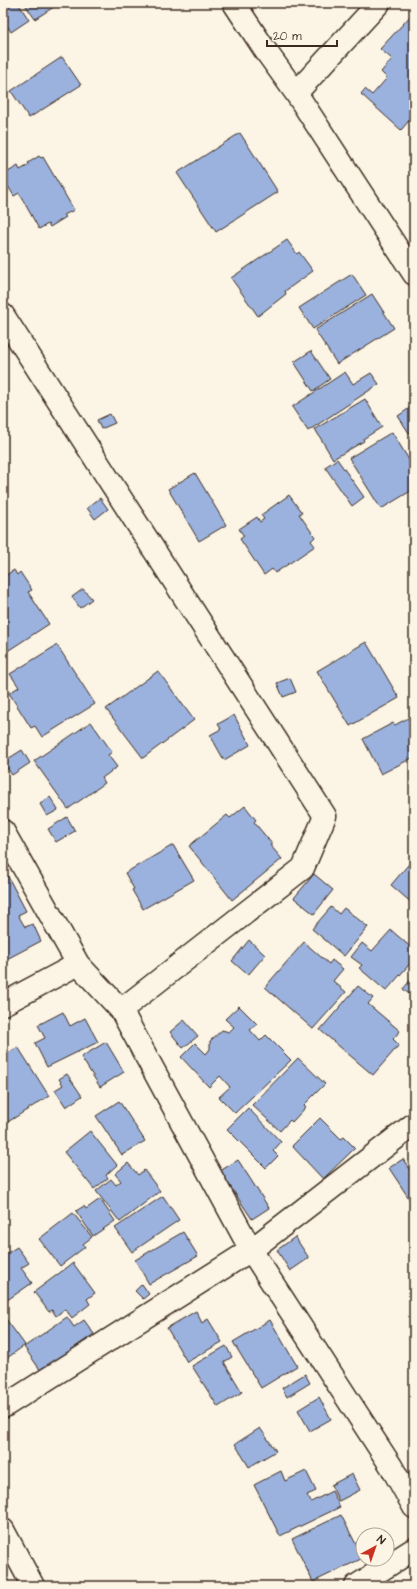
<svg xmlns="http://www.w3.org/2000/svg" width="417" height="1589" viewBox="0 0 417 1589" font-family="'Architects Daughter',sans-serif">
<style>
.building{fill:#9bb2df;stroke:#3b2a1e}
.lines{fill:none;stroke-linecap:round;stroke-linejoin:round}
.minor-casing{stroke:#3b2a1e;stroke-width:25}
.minor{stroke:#fcf5e5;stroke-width:22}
</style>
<rect width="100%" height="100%" fill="#fcf5e5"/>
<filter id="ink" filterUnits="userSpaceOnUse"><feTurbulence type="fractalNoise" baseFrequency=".025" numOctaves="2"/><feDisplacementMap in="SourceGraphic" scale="8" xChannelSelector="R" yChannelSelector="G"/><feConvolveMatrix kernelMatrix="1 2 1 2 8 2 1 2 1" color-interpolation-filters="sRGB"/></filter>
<g filter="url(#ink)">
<!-- building -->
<path class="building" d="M3,3H18L29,20L11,32L8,27L3,31Z
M24,3H60L35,19Z
M414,12V115L401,130L361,94L365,89L372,95L387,78L381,72L392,59L380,49Z
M62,57L81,85L29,118L11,91Z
M240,133L278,192L216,232L177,173Z
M39,156L41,158L43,157L74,210L64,215L66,217L50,227L48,224L39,229L19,193L14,196L3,178V175L18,166L20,170L29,165L28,163Z
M287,240L297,254L299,252L313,271L285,291L286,294L258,316L231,278Z
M352,274L366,295L313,329L299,308Z
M372,294L394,328L337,364L315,330Z
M311,351L330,379L313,391L294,362Z
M345,372L353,384L371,373L379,384L308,431L292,407Z
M365,399L382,427L363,439L364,441L333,459L315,429Z
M414,405V429L409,433L398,416Z
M110,414L115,423L101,429L97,420Z
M392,432L414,468V489L381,509L349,458Z
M337,459L364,497L352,506L325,467Z
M195,473L226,525L199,541L168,489Z
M289,495L302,513L299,514L315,537L311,541L315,546L275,573L272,569L264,575L240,539L244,536L239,529L257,517L260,522L264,519L261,515Z
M100,498L108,509L95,519L87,508Z
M14,570L17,575L20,572L32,590L28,592L49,624L6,652L3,647V577Z
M83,589L92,599L80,608L72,597Z
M366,642L399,698L350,726L317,671Z
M57,645L95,704L42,737L35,726L31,728L9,693L19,687L10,674Z
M158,671L194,720L143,758L106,709Z
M290,678L296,692L283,697L277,683Z
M234,715L250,745L224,760L210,735L221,729L218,724Z
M408,718L414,729V757L381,774L363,739L393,723L395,725Z
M91,722L112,752L108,755L117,767L102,778L105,783L68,809L34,761Z
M22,750L30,763L12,775L3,762Z
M50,797L58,810L47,816L40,804Z
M245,806L256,820L254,822L272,844L270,845L282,859L232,900L189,846L227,815L230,818Z
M67,817L75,831L56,842L48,829Z
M173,845L194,880L143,909L132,890L134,889L125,873Z
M414,858V905L391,885Z
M6,873L26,911L18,915L25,927L33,924L41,941L3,961V875Z
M314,874L333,890L314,914L294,898Z
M331,907L339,914L344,908L368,927L344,956L312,929Z
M391,930L414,950V959L386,991L359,968L362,965L351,957L362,943L372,951Z
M249,940L265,955L248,975L232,961Z
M304,942L329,964L332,960L343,969L333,981L346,992L313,1029L265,987Z
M414,976V998L403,989Z
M358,986L373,998L368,1004L400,1031L393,1039L399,1045L373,1075L320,1030Z
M239,1006L257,1024L250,1030L260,1041L266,1035L291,1060L235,1113L219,1097L230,1087L220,1076L209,1087L181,1057L195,1043L206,1054L210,1049V1041L222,1030L229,1032L234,1027L225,1019Z
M63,1012L70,1026L85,1018L98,1042L47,1067L35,1043L45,1038L38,1025Z
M184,1020L198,1036L183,1048L170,1032Z
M106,1042L124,1072L100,1087L81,1057Z
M18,1047L49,1096L3,1125V1056Z
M298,1058L325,1084L304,1105L306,1107L292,1122L290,1120L280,1131L252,1105Z
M67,1074L82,1096L66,1107L55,1090L63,1085L59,1079Z
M119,1101L145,1141L122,1155L96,1116Z
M248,1108L281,1142L273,1151L278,1156L266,1168L227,1129Z
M320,1118L341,1139L344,1137L355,1148L323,1179L292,1146Z
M90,1131L117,1165L106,1175L108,1178L94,1189L64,1152Z
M403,1159L414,1177V1202L412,1203L389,1168Z
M238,1160L269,1208L252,1219L220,1171Z
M128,1163L138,1175L144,1170L160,1191L120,1222L96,1191L111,1179L116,1185L121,1181L115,1174Z
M163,1196L179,1220L132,1252L115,1228Z
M100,1199L115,1221L93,1236L76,1211L84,1206L86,1209Z
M73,1213L92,1237L83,1244L85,1247L60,1266L39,1239Z
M183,1232L198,1256L149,1284L135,1260Z
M295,1237L309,1258L290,1271L277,1250Z
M17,1247L29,1263L21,1268L32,1283L3,1303V1249L6,1254Z
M73,1263L95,1293L87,1299L90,1304L72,1318L65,1309L56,1316L52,1310L49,1312L34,1292Z
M142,1284L149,1294L143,1299L135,1291Z
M196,1311L202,1323L208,1319L222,1342L187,1362L167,1328Z
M3,1315L25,1345L3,1361Z
M67,1317L74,1327L84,1320L94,1334L41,1371L24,1347Z
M270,1320L297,1366L261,1388L233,1342Z
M226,1346L232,1357L224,1362L242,1392L218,1407L192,1366Z
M305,1374L310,1383L287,1397L282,1388Z
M319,1397L331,1419L310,1431L298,1410Z
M260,1428L276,1451L249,1467L235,1444Z
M281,1471L285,1481L306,1471L316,1491L307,1495L311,1502L332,1491L340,1507L280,1536L254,1485Z
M352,1474L360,1490L339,1501L331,1485Z
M341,1515L363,1558L313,1582L292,1539Z"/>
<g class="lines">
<!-- minor casing -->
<g class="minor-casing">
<path id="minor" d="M234,3L265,50L296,93L414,274
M296,93L379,3
M3,315L325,816L303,868L121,1010
M3,831L78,964L121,1010L251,1250L391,1466L414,1507
M3,1004L78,964
M3,1407L251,1250L414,1124
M3,1530L33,1586
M356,1586L414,1549"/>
</g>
<!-- minor -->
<use href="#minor" class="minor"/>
</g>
</g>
<!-- margin -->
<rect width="417" height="1589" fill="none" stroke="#fcf5e5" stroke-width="16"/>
<rect x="8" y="8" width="401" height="1573" fill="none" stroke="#3b2a1e" stroke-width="1.5" filter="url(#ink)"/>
<!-- north arrow -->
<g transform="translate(375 1547) rotate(40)"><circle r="19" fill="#fcf5e5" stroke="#afa495"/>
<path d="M0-3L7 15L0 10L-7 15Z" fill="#c8321e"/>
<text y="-6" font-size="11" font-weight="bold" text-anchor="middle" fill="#3b2a1e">N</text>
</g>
<!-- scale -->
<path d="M267 40v6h70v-6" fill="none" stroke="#3b2a1e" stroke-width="2"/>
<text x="273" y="40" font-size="12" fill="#3b2a1e" stroke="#fcf5e5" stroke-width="3" paint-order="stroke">20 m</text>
</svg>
